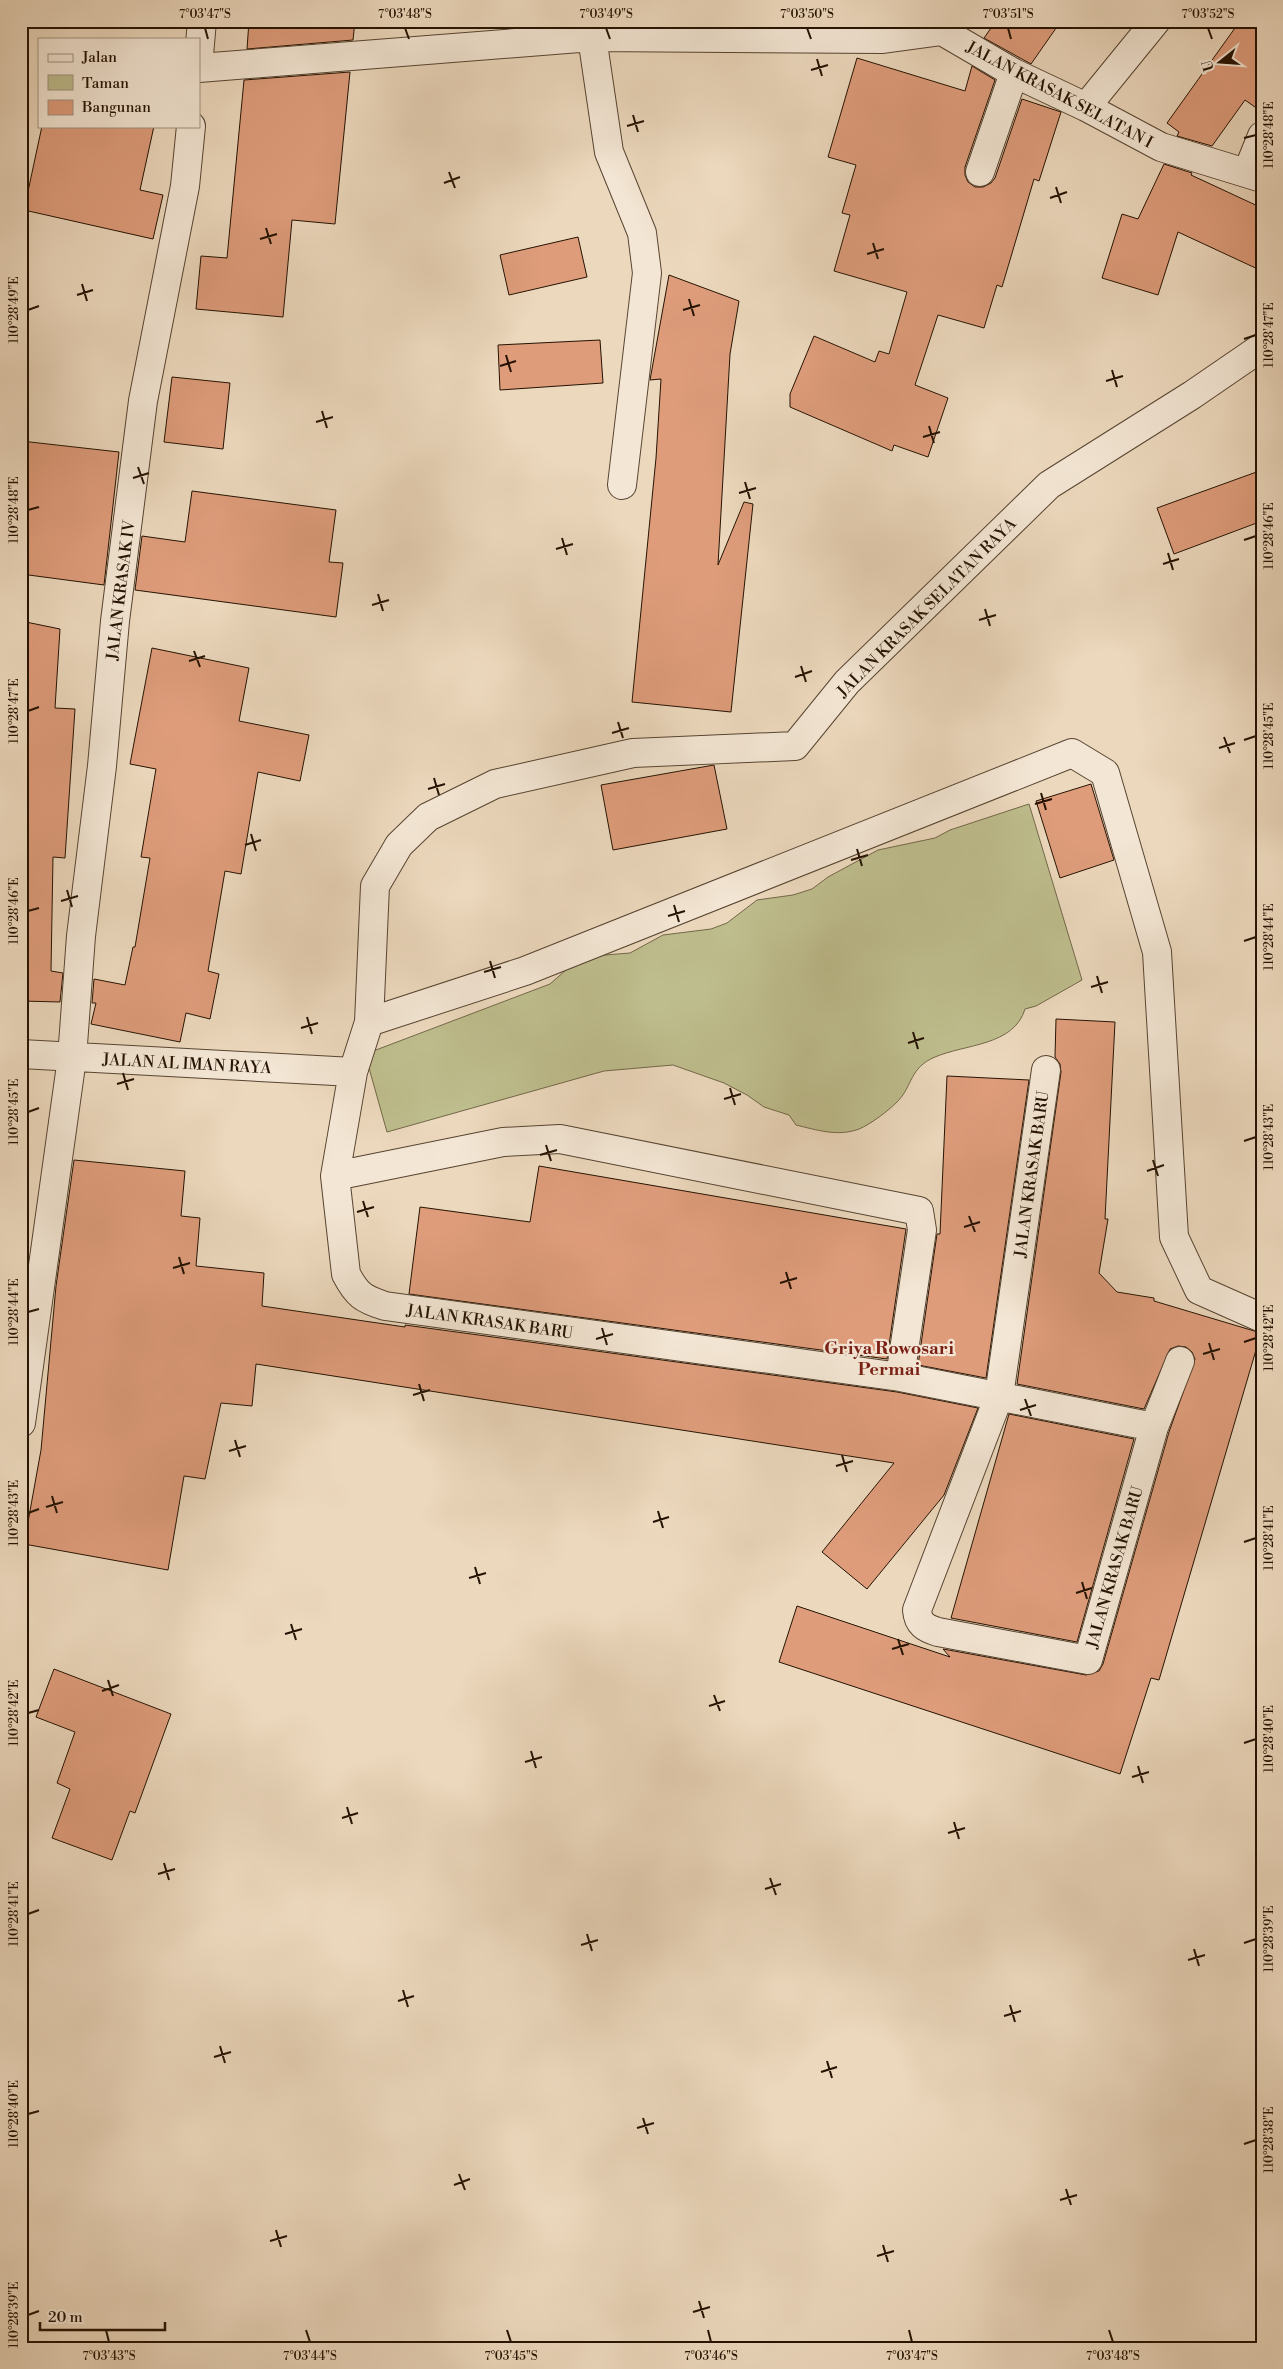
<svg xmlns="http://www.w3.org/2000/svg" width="1283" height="2369" viewBox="0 0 1283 2369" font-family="'Libre Bodoni',serif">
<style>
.green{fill:#bebd8d;stroke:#726848}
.building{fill:#de9c7b;stroke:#251302}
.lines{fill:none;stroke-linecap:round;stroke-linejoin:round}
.minor-casing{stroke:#574431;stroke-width:30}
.minor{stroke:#f3e6d4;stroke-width:28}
.ticks{fill:none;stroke:#251302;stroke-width:2}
.labels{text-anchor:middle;stroke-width:4.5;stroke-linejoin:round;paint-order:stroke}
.street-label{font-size:16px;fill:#251302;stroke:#f3e6d4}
.neighbourhood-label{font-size:18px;font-weight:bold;fill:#7a1f14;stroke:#f3e6d4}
.neatline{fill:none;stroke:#251302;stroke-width:2}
.ticks-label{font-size:12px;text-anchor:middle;fill:#251302}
</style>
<rect width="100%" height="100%" fill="#ecd8bd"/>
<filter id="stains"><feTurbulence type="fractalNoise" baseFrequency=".004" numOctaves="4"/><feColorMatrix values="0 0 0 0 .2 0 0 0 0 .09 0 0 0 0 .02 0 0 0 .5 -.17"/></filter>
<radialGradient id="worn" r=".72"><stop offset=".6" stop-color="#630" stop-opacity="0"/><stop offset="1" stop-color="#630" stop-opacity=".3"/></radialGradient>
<!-- green -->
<path class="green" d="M1029,804L1082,980L1036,1006L1025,1009C1014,1046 965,1044 935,1057C909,1068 913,1086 897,1102C888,1111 871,1124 859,1129C838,1137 817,1130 796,1125L789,1115L764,1107L747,1095L724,1083L673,1065L604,1071L387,1132L369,1068L368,1053L550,984L575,962L593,956L630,953L663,935L711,929L727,923L757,900L793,895L812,889L828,877L878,850L935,838L950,830Z"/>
<!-- building -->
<path class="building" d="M249,21H355L353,40L247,49Z
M996,21H1061L1031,64L984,38Z
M1240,21H1262V112L1245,100L1212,146L1177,136L1179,132L1167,123Z
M857,58L965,91L972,66L995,80L965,167V175L968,182L975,187H983L991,183L995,178L1022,99L1061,112L1039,181L1034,179L1002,287L997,285L984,328L938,315L915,385L948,398L928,457L894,445L892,451L790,407V394L814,336L875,362L879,351L889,354L907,292L834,271L850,215L842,213L856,165L828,157Z
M350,72L335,224L292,220L283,317L196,309L201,256L227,258L244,80Z
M42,126H154L140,190L163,195L153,239L24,210Z
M1164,164L1192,173L1191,175L1262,208V271L1178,232L1158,295L1102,278L1122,214L1138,219Z
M578,237L587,277L509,295L500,255Z
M669,275L739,301L730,354L718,565L744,502L753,504L731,712L632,702L656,458L661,379L650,380Z
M600,340L603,383L500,390L498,345Z
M172,377L230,383L223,449L164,442Z
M21,441L119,452L104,585L21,574Z
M1262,470V521L1174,554L1157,508Z
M192,491L336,510L329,562L343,563L336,617L135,590L142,536L185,542Z
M21,621L60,629L55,708L75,709L65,858L53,857L51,971L63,973L60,1002L21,1001Z
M152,648L249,668L239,721L309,735L300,781L258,772L241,874L225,871L208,971L219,974L210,1019L186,1013L180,1042L91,1024L96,1003H92L94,979L125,985L133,947H135L150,858L141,857L156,769L130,764Z
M714,765L727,829L613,850L601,785Z
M1091,784L1114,860L1060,878L1036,801Z
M1056,1019L1115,1022L1105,1219H1108L1099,1273L1117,1292L1154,1298V1301L1261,1333L1159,1680L1151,1678L1120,1774L779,1662L797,1606L950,1657L943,1649L1086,1675L1099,1671L1103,1664L1169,1432L1195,1359L1192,1352L1186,1347L1178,1346L1170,1349L1144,1409L1017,1384L1061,1072L1060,1064L1055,1057Z
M947,1076L1029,1080L986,1378L918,1365L937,1234H940Z
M74,1160L185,1171L181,1216L200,1218L196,1266L264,1273L262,1306L405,1327V1325L897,1392L978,1408L944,1495L867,1589L822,1552L894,1463L256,1364L252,1406L221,1403L205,1479L184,1476L168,1570L24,1544L41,1450L56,1286Z
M539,1166L906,1229L887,1359L409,1294L420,1207L530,1222Z
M1009,1414L1134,1439L1077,1642L951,1618Z
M54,1669L171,1714L135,1813L130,1811L112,1860L52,1838L70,1789L57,1783L75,1732L36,1717Z"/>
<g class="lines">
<!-- minor casing -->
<g class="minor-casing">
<path id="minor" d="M592,37L609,152L642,233L647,273L622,485
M199,55L202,21
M199,68L592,37L883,39L942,31L1014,73L1086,107L1161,147L1262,178
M1086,107L1156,21
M980,172L1014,73
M1247,173L1262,136
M369,1022L525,971L1072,753L1105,773L1157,952L1174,1237L1199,1290L1262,1318
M21,1054L353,1072
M1046,1070L999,1396L917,1610C918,1624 925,1628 938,1632L1088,1660L1154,1427L900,1377L385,1306C363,1299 357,1295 346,1274L335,1176L353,1072L369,1022L375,886L399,845L428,817L495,784L633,753L795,746L847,682L1049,485L1192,395L1262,347
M335,1176L503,1142L560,1139L919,1211L922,1230L900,1377
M21,1423L72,1058L81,936L102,766L115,621L143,401L185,186L191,126
M1154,1427L1180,1361"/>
</g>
<!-- minor -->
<use href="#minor" class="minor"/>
</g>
<!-- ticks -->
<path class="ticks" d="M205,28L208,39M405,28L409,39M606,28L610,39M807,28L811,39M1008,28L1011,39M1208,28L1212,39M817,59L822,76M811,70L828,65M633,115L638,132M627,126L644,121M1244,138L1256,135M449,172L455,188M444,183L460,177M1056,187L1061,203M1050,198L1067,192M266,228L271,244M260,239L277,234M873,243L878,259M867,254L884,249M82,284L87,301M77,295L93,290M689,299L694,316M28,310L39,306M683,310L700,305M1244,339L1256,335M506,355L511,372M500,366L516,361M1112,370L1117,387M1106,381L1123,376M322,411L327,428M316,422L333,417M929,426L934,443M923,437L940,432M138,467L144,484M133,478L149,473M745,482L750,499M739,493L756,488M28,510L39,507M562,538L567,555M1244,540L1256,536M556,549L573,544M1168,553L1173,570M1163,564L1179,559M378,594L383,611M372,605L389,600M985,609L990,626M979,620L996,615M194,651L200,667M189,661L205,656M801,666L806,682M795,677L812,671M28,711L39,707M618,722L623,738M612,733L629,728M1224,737L1230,753M1244,740L1256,736M1219,748L1235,743M434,778L439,795M428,789L445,784M1041,793L1046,810M1035,804L1052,799M251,834L256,851M245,845L261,840M857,849L862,866M851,860L868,855M67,890L72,907M61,901L78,896M674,905L679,922M28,911L39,908M668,916L685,911M1244,941L1256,937M490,961L495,978M484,972L501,967M1097,976L1102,993M1091,987L1108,982M307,1017L312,1034M301,1028L318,1023M913,1032L918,1049M908,1043L924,1038M123,1073L128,1090M117,1084L134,1079M730,1088L735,1105M724,1099L741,1094M28,1112L39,1108M1244,1141L1256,1137M546,1145L551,1161M540,1155L557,1150M1153,1160L1158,1176M1147,1171L1164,1165M363,1201L368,1217M357,1212L374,1207M969,1216L975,1232M964,1227L980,1222M179,1257L184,1274M173,1268L190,1263M786,1272L791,1289M780,1283L797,1278M28,1312L39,1309M602,1328L607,1345M596,1339L613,1334M1244,1342L1256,1338M1209,1343L1214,1360M1203,1354L1220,1349M419,1384L424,1401M413,1395L430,1390M1025,1399L1031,1416M1020,1410L1036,1405M235,1440L240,1457M229,1451L246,1446M842,1455L847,1472M836,1466L853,1461M52,1496L57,1513M46,1507L63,1502M658,1511L663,1528M28,1513L39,1509M653,1522L669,1517M1244,1542L1256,1538M475,1567L480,1584M469,1578L486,1573M1082,1582L1087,1599M1076,1593L1092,1588M291,1624L296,1640M285,1634L302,1629M898,1639L903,1655M892,1649L909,1644M108,1680L113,1696M102,1691L119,1685M714,1695L720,1711M709,1706L725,1701M28,1713L39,1710M1244,1743L1256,1739M531,1751L536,1768M525,1762L542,1757M1138,1766L1143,1783M1132,1777L1149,1772M347,1807L352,1824M342,1818L358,1813M954,1822L959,1839M948,1833L965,1828M164,1863L169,1880M158,1874L175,1869M770,1878L776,1895M765,1889L781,1884M28,1914L39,1910M587,1934L592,1951M1244,1943L1256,1939M581,1945L598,1940M1194,1949L1199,1966M1188,1960L1205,1955M403,1990L408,2007M398,2001L414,1996M1010,2005L1015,2022M1004,2016L1021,2011M220,2046L225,2063M214,2057L231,2052M827,2061L832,2078M821,2072L837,2067M28,2114L39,2111M643,2118L648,2134M637,2128L654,2123M1244,2144L1256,2140M459,2174L465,2190M454,2185L470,2179M1066,2189L1071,2205M1060,2200L1077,2195M276,2230L281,2247M270,2241L287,2236M883,2245L888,2262M877,2256L894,2251M699,2301L704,2318M693,2312L710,2307M28,2315L39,2311M106,2330L109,2342M306,2330L310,2342M507,2330L511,2342M708,2330L711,2342M909,2330L912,2342M1109,2330L1113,2342"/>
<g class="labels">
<!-- street labels -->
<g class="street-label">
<text transform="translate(1060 94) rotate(28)" y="6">JALAN KRASAK SELATAN I</text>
<text transform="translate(120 590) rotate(-83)" y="6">JALAN KRASAK IV</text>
<text transform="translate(926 607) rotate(-45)" y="6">JALAN KRASAK SELATAN RAYA</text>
<text transform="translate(187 1063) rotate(3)" y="6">JALAN AL IMAN RAYA</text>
<text transform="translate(1031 1174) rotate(-82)" y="6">JALAN KRASAK BARU</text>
<text transform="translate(490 1321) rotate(8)" y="6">JALAN KRASAK BARU</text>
<text transform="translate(1114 1567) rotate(-74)" y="6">JALAN KRASAK BARU</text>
</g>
<!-- neighbourhood labels -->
<g class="neighbourhood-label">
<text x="889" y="1354">Griya Rowosari<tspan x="889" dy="21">Permai</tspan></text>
</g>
</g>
<!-- margin -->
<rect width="1283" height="2369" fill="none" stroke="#ecd8bd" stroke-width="55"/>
<!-- legend -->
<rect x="38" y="38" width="162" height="90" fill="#f3e6d4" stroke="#a19280"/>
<rect x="48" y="54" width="25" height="8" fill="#f3e6d4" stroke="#a19280"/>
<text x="82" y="62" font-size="15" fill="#251302">Jalan</text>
<rect x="48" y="75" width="25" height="15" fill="#bebd8d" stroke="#a19280"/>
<text x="82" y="88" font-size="15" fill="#251302">Taman</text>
<rect x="48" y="100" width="25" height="15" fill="#de9c7b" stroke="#a19280"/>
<text x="82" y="112" font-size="15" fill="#251302">Bangunan</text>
<!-- north arrow -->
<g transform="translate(1220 62) rotate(253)" stroke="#f3e6d4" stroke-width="4" paint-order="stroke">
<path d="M0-4L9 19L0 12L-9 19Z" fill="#251302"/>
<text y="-8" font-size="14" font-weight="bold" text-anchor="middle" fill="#251302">U</text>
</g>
<!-- scale -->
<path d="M40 2322v8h125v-8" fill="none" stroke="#251302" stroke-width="2.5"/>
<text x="48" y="2322" font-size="15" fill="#251302" stroke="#f3e6d4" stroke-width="4" paint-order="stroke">20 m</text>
<rect x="28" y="28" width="1228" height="2314" class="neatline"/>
<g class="ticks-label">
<text x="205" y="18">7°03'47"S</text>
<text x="405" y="18">7°03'48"S</text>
<text x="606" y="18">7°03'49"S</text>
<text x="807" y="18">7°03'50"S</text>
<text x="1008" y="18">7°03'51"S</text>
<text x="1208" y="18">7°03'52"S</text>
<text transform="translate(1269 135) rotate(-90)" y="4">110°28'48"E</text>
<text transform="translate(14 310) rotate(-90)" y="4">110°28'49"E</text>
<text transform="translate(1269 335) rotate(-90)" y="4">110°28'47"E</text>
<text transform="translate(14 510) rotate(-90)" y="4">110°28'48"E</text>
<text transform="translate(1269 536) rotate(-90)" y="4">110°28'46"E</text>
<text transform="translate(14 711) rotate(-90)" y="4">110°28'47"E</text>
<text transform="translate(1269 736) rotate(-90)" y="4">110°28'45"E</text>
<text transform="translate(14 911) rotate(-90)" y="4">110°28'46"E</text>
<text transform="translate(1269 937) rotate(-90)" y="4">110°28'44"E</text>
<text transform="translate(14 1112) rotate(-90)" y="4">110°28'45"E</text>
<text transform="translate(1269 1137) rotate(-90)" y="4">110°28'43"E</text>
<text transform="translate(14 1312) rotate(-90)" y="4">110°28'44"E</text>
<text transform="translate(1269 1338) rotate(-90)" y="4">110°28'42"E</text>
<text transform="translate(14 1513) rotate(-90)" y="4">110°28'43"E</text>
<text transform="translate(1269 1538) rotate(-90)" y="4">110°28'41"E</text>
<text transform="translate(14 1713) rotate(-90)" y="4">110°28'42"E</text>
<text transform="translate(1269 1739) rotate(-90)" y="4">110°28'40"E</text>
<text transform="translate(14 1914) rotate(-90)" y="4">110°28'41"E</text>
<text transform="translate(1269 1939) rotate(-90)" y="4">110°28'39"E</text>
<text transform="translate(14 2114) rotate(-90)" y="4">110°28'40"E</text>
<text transform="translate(1269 2140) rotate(-90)" y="4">110°28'38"E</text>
<text transform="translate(14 2315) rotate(-90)" y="4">110°28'39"E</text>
<text x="109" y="2360">7°03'43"S</text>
<text x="310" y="2360">7°03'44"S</text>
<text x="511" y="2360">7°03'45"S</text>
<text x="711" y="2360">7°03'46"S</text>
<text x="912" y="2360">7°03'47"S</text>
<text x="1113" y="2360">7°03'48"S</text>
</g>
<rect width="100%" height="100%" filter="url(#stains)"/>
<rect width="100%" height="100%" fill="url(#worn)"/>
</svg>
